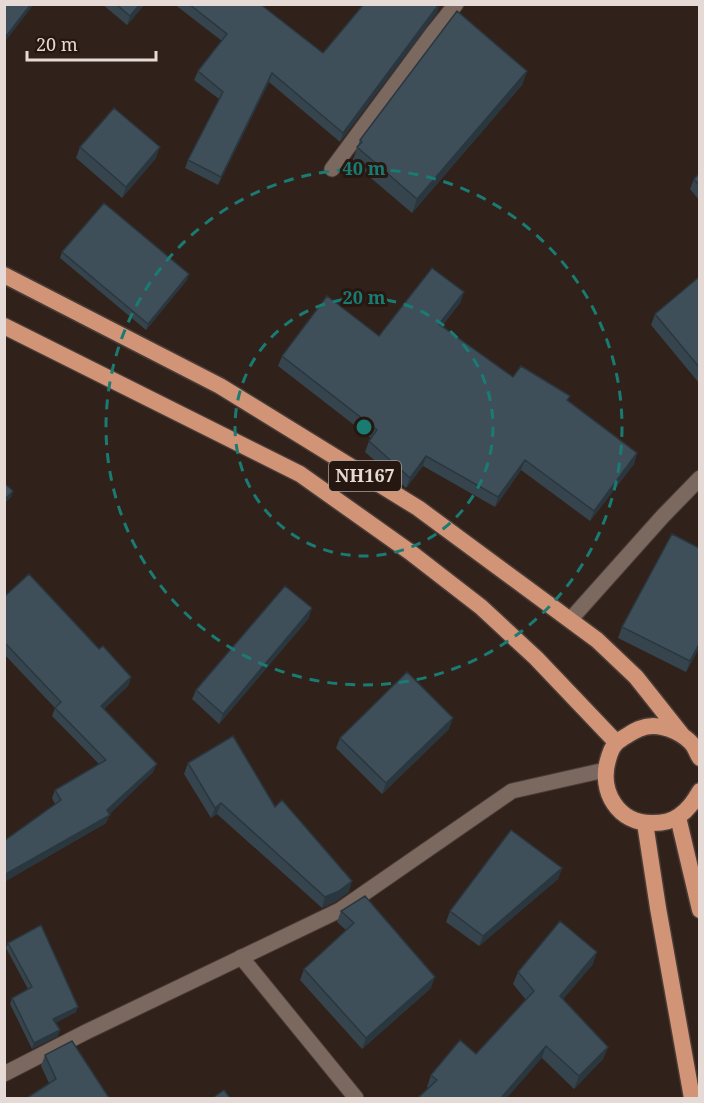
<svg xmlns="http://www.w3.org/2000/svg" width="704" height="1103" viewBox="0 0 704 1103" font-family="'Noto Serif',serif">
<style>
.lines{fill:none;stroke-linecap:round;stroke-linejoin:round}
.minor-casing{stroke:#493c37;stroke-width:17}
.tertiary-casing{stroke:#493c37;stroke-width:17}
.trunk-casing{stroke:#493c37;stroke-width:19}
.minor{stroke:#7b685f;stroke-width:15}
.tertiary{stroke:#7b685f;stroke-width:15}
.trunk{stroke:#d29477;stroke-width:16}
.wall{fill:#35444d}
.shaded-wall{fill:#2b373f}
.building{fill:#3e4f5a;stroke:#2b373f;stroke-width:1.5}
.ring{fill:none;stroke:#1a7b73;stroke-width:3;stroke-dasharray:10 8}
.labels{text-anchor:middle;stroke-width:6;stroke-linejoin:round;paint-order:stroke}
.shield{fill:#261710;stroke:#aca09a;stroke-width:1.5}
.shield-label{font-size:18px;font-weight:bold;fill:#e5dad5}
.centre{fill:#1a7b73;stroke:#261710;stroke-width:3}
.ring-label{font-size:18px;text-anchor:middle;font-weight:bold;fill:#1a7b73;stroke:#261710;stroke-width:6;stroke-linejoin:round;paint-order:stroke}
</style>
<rect width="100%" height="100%" fill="#30211a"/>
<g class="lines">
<!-- minor casing -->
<g class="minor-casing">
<path id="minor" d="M332,169L432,34L456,4
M570,620L663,516L700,478
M241,957L356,1098"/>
</g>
<!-- tertiary casing -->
<g class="tertiary-casing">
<path id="tertiary" d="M4,1074L86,1032L340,910L512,791L605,770"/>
</g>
<!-- trunk casing -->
<g class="trunk-casing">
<path id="trunk" d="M4,275L220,386L418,508L597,640L636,677L682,735
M4,326L300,474L410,552L481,607L536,658L616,742
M700,758C697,754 696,749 693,745C684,734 667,726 653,726C641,726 633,732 623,738C614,743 611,749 608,760C599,791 618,824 653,823C662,823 672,821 679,816C689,809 694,801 700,791
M678,817L700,910
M645,823L658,908L692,1098"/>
</g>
<!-- minor -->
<use href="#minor" class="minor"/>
<!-- tertiary -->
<use href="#tertiary" class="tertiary"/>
<!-- trunk -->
<use href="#trunk" class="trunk"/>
</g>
<!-- wall -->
<path class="wall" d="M102,4H145L127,25Z
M174,4H260L323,53L437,13L340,142L269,82L218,185L185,168L188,160L219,99L194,80L198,71L222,41Z
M527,71L522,85L412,213L352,162L360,140Z
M80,147L156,158L122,198L76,158Z
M699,174V200L690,189L694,179Z
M62,252L187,280L146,330L60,258Z
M699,277V383L651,325L655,314Z
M464,292L460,303L442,326L513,377L569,401L637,453L634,464L590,521L521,470L495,507L423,466L406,488L365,452L369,441L371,438L278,366L282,356L379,336Z
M4,597L99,649L131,677L128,686L104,709L153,772L109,814L106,823L4,882V841L55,804L52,798L55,790L99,764L52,716L55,708L4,654Z
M309,618L219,724L192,699L196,690Z
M622,627L699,648L686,672L618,638Z
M449,729L382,794L336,748L340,738Z
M188,763L275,807L349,892L335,902L322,908L217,814L211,818L184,774Z
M562,868L558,879L479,946L446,922L450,911Z
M341,911L431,988L362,1049L300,980L304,969L346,930L337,922Z
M8,943L76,1012L55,1023L58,1036L32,1049L10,1004L12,998L28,989L6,948Z
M593,964L563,999L608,1047L603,1059L574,1089L542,1058L429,1089L427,1087L431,1075L476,1054L526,1000L513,984L518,972Z
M45,1055L109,1098L49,1083L41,1066Z"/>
<!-- shaded-wall -->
<path class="shaded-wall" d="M31,4H34L4,43L7,35Z
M140,4H145L127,25L130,16Z
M440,4L437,13L340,142L343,133Z
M527,71L522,85L412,213L417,199Z
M272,73L269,82L218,185L221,177Z
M160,147L156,158L122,198L126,187Z
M189,274L187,280L146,330L148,324Z
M464,292L460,303L435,334L439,324Z
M637,453L634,464L590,521L594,511Z
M426,456L423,466L406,488L410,478Z
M525,460L521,470L495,507L498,497Z
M13,491L11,497L4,504V500Z
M312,608L309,618L219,724L223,714Z
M699,644V648L686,672L690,661Z
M131,677L128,686L98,714L101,706Z
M453,718L449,729L382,794L386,783Z
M157,764L153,772L108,816L110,815L106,823L4,882V875L107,810Z
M221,803L217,814L211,818L215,808Z
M562,868L558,879L479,946L483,936Z
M352,881L349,892L335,902L322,908L325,897Z
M597,952L593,964L555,1008L560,996Z
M435,977L431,988L362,1049L366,1038Z
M78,1007L76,1012L51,1025L53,1019Z
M60,1030L58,1036L32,1049L34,1043Z
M546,1046L542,1058L507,1098H501Z
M608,1047L603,1059L574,1089L579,1076Z"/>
<!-- building -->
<path class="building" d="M4,4H31L7,35L4,33Z
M116,4H140L130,16Z
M189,4H260L323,53L364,4H439L343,133L272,73L221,177L188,160L223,92L198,71L227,34Z
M457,11L527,71L417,199L357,147L362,142L360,140Z
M114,108L160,147L126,187L80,147Z
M699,174V185L694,179Z
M104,203L189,274L148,324L62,252Z
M432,268L464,292L439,324L513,377L521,366L570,396L567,400L637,453L594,511L525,460L498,497L426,456L410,478L369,441L377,430L282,356L327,296L379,336Z
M699,277V367L655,314Z
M4,483L13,491L4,500Z
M672,534L699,548V644L690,661L622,627Z
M29,574L99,649L103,646L131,677L101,706L157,764L107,810L110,815L4,875V841L61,800L55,790L106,760L55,708L61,702L4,642V597Z
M285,586L312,608L223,714L196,690Z
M407,672L453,718L386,783L340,738Z
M233,736L275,807L282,800L352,881L339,891L325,897L221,803L215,808L188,763Z
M511,830L562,868L483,936L450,911Z
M365,896L435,977L366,1038L304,969L354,923L341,911Z
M560,921L597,952L560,996L608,1047L579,1076L546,1046L501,1098H418L437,1080L431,1075L460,1040L476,1054L534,991L518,972Z
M41,925L78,1007L53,1019L60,1030L34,1043L12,998L32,987L8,943Z
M72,1041L109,1098H27L56,1079L45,1055Z
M224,1090L230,1098H213Z"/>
<!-- distance rings -->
<g class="ring">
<circle cx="364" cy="427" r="129"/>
<circle cx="364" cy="427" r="258"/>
</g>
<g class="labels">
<!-- shield labels -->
<rect class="shield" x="329" y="461" width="72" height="30" rx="4.5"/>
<g class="shield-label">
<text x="365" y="482">NH167</text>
</g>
</g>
<circle cx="364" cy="427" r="9" class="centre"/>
<g class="ring-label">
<text x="364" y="175">40 m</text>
<text x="364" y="304">20 m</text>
</g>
<!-- border -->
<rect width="704" height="1103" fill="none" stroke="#e5dad5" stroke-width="12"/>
<!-- scale -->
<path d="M27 51v9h129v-9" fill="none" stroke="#e5dad5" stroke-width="3"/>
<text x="36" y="51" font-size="18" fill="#e5dad5" stroke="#261710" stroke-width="4.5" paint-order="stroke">20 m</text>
</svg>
